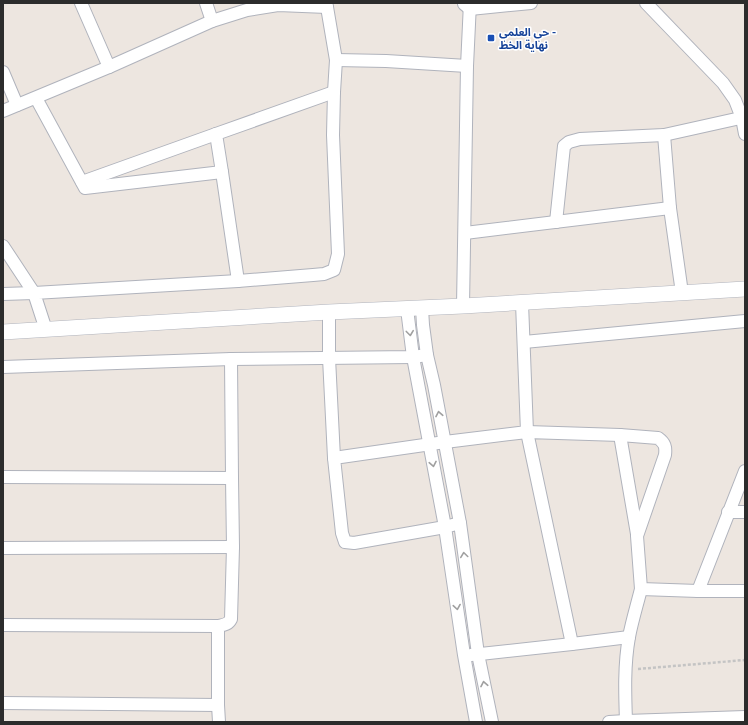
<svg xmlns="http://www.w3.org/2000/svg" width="748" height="725" font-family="Karla,'Noto Sans Arabic',sans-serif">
  <rect width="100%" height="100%" fill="#ede6e0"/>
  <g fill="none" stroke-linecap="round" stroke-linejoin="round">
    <g stroke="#b0b3bc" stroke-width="14">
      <g id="minor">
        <path d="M81,3l28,64"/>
        <path d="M206,3l6,18"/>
        <path d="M646,3l77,80 12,17 7,18 3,16"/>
        <path d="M464,4l6,5 61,-6"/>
        <path d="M336,60l50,1 81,5"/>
        <path d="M3,72l14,33"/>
        <path d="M36,98l49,90 137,-16 -6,-38 118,-42"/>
        <path d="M3,111l106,-44 103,-46 35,-11 31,-5 49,2"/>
        <path d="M664,135l6,73 12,85"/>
        <path d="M222,172l16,109"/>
        <path d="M82,182l134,-48"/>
        <path d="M556,222l8,-76 5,-4 11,-3 84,-4 81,-18"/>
        <path d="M465,233l205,-25"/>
        <path d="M3,246l31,47"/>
        <path d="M3,294l31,-1"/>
        <path d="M463,306l4,-240 3,-63"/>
        <path d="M422,308l1,17 4,30 7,30 26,138 18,131 14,68"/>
        <path d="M407,309l6,48 32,170 19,128 12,67"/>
        <path d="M329,312v46l5,100"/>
        <path d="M46,330l-12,-37 204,-12 75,-6 11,-1 10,-4 4,-16 -5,-119 1,-43 2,-32 -9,-53 -2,-4"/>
        <path d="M524,342l221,-21"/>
        <path d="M3,367l228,-8 182,-2 14,-2"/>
        <path d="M620,435l17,99"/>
        <path d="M3,477l229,1 -1,-119"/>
        <path d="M728,512h17"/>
        <path d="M460,523l-15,4 -91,16 -9,-1 -3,-9 -8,-75 111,-16 82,-10 -5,-129"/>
        <path d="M3,548l230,-1"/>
        <path d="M698,591l47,-120"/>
        <path d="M3,625l215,1"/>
        <path d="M572,644l-45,-212 93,3 38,3c7,5 8,9 7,17l-28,81 4,53 57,2h47"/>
        <path d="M471,655l101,-11 57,-7"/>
        <path d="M3,703l215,2v-79c5,-1 10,-1 13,-7l2,-72 -1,-69"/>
        <path d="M218,705l1,17"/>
        <path d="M626,721c-1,-28 -2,-56 3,-84 3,-16 8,-32 12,-48"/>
        <path d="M609,722l17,-1 119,-4"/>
      </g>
    </g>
    <g stroke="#b0b3bc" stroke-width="16">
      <path id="tertiary" d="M3,332l326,-20 134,-6 282,-17"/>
    </g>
    <path stroke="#c4c4c4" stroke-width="2.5" stroke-dasharray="3 2" stroke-linecap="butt" d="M638,669l107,-9"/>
    <use href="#minor" stroke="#fff" stroke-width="12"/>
    <use href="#tertiary" stroke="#fff" stroke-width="15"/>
  </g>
  <defs><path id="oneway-chevron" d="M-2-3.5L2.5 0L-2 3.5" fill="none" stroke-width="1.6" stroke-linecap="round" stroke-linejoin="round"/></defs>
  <g stroke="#a0a0a0">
    <use href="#oneway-chevron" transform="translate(410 333) rotate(83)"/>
    <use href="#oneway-chevron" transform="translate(439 414) rotate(-101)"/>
    <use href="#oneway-chevron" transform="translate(433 464) rotate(79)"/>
    <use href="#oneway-chevron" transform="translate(464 555) rotate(-98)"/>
    <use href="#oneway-chevron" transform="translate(457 607) rotate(81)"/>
    <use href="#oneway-chevron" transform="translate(484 684) rotate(-101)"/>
  </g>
  <rect fill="#1a4fb4" stroke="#fff" stroke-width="1.5" x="487" y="34" width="8" height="8" rx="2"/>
  <g text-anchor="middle" stroke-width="3" stroke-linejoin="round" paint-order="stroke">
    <g font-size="11" font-weight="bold" fill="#164399" stroke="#fff" text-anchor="start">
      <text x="499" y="36">حي العلمي -<tspan x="499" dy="13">نهاية الخط</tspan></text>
    </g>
  </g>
  <rect width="748" height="725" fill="none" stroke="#2c2c2c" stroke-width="8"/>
</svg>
